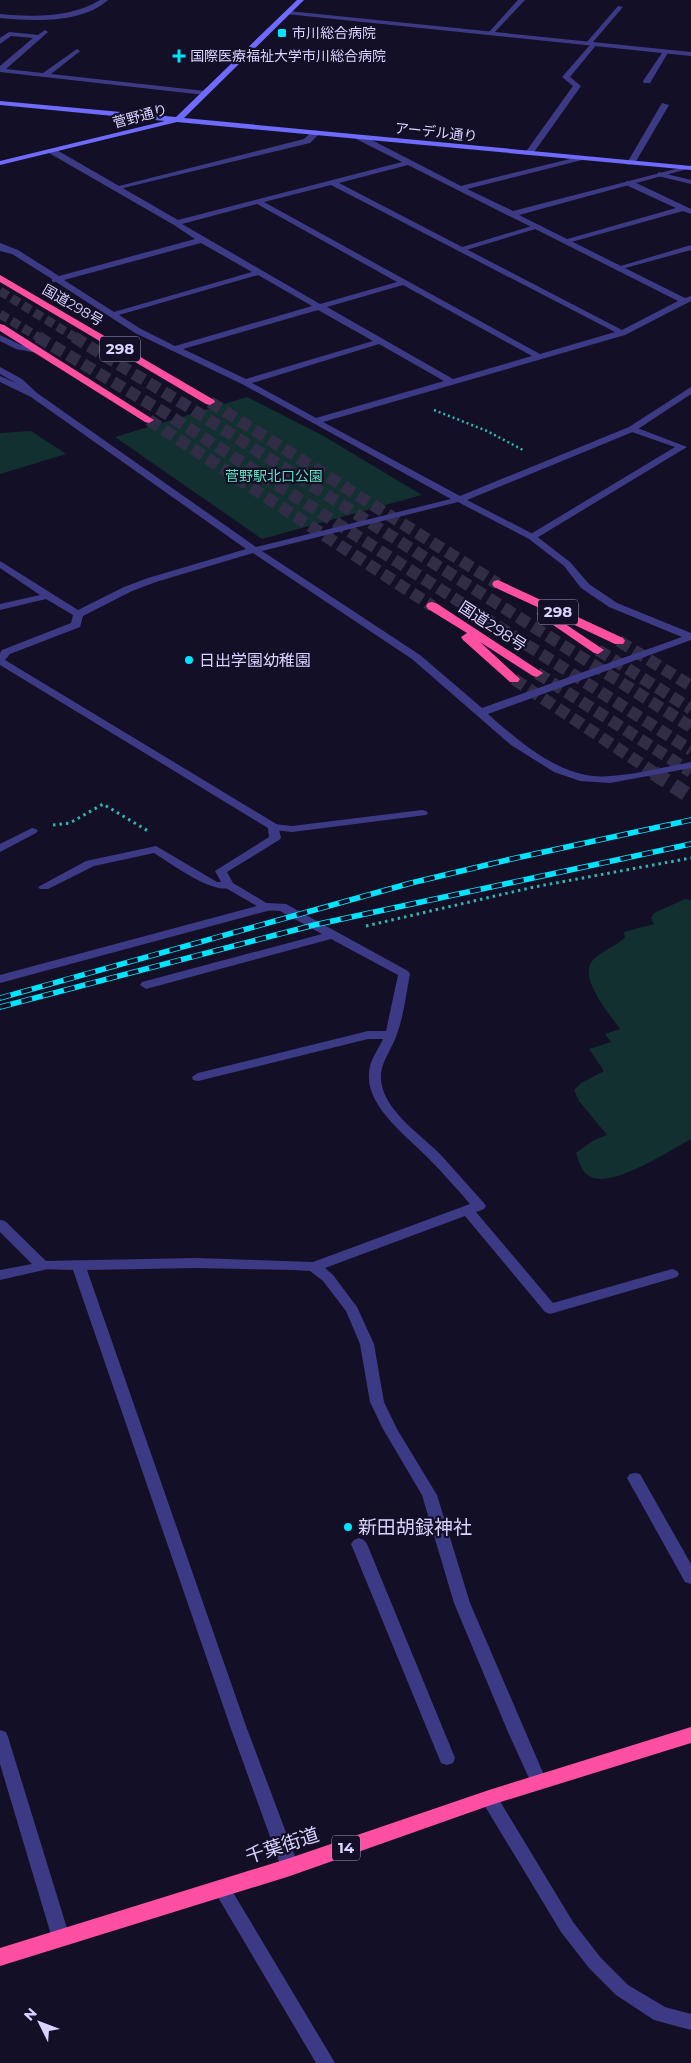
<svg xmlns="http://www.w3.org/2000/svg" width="691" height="2063" font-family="Montserrat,'Noto Sans JP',sans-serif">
  <rect width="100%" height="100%" fill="#130f26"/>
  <g fill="#12302f">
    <path d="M247,397l75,38 100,60 -160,44 -147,-102z"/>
    <path d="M31,431l35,23 -66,20v-41z"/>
    <path d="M685,899l6,1v239c-21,11 -80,51 -102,37 -8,-5 -10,-15 -13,-23l18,-13 13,-5 -28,-34 -5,-11 7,-7 23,-12 -15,-22 22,-7 -6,-8 15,-5c-11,-16 -45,-54 -25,-71 9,-8 20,-12 30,-20l-1,-6 30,-8 -3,-6 3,-5z"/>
  </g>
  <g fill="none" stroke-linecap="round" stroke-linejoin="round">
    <g stroke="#312d47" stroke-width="9" stroke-dasharray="9 4.5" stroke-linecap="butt">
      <path d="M0,291l76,47"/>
      <path d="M0,314l40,24"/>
    </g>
    <g stroke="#312d47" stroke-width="12" stroke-dasharray="12 5.5" stroke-linecap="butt">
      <path d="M38,337l127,76 526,337"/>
      <path d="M74,337l116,71 501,319"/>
      <path d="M210,402l288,182"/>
      <path d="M149,420l283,186"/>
      <path d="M619,641l72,45"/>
      <path d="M598,650l93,59"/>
      <path d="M537,673l154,99"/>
      <path d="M514,679l142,95"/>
    </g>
    <path stroke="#312d47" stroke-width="15" stroke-dasharray="15 8" stroke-linecap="butt" d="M654,773l37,24"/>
    <path stroke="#2fb8b0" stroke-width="2.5" stroke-dasharray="2 3" stroke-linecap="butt" d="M434,410l53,21 36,19"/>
    <g stroke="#2fb8b0" stroke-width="3" stroke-dasharray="2.5 4" stroke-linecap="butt">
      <path d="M53,825l17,-2 33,-19 45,27"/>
      <path d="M366,926l168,-39 157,-29"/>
    </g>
    <g fill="#3d3a85" fill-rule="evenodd">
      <path d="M100,0h8c-27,24 -75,21 -108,18v-4c34,3 70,4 100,-14z"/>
      <path d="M518,0h7l-32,34h-4v-2z"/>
      <path d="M618,6l5,1 -30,35 4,2 -27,33 11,9 -49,69h-6l-1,-2 48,-67 -11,-9 28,-32 -3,-1v-2z"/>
      <path d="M45,30l3,2 -1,1 -41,36 37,4 34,-24 3,2 -1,1 -28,22 154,17 4,2 -4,2 -205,-23v-6l33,-28 -22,-2 -11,8v-6l9,-6 29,3z"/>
      <path d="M664,50l5,1 -19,32h-6l-1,-2z"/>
      <path d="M662,103l7,2 -34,58 -7,2 -1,-2z"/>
      <path d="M314,130l7,2 -11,11 -195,47 -4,-2 193,-49z"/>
      <path d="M658,172l33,8v4l-33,-8z"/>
      <path d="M626,181h6l59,28v5l-8,-3 -119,33v-4l112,-32 -50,-23z"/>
      <path d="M535,225l7,2 -79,24 -7,-2z"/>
      <path d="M691,245v5l-73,20 -4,-2z"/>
      <path d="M632,426l55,21 -152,92h-6v-4l146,-88 -46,-16 -2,-2z"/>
      <path d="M422,810l4,1 2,2 -2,2 -134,17 -18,-2 -6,-3 6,-3 18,2z"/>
      <path d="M32,828l4,1 2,2 -2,2 -36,19v-8z"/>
      <path d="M156,846l61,36h11l6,3c-15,15 -65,-23 -80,-32l-60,13 -46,23h-8l-2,-2 48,-26z"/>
      <path d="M267,903l19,1 122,67 2,3c-4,20 -6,41 -13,60 -4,13 -14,25 -16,39 -3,34 38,60 59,81 15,16 29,33 44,49l2,3 -2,3 -8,3 77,91 119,-34 5,2 2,3 -2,3 -127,37 -5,-2 -80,-96 -140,52 8,7 24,32 17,37 10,58 13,27 40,66 33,108 77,179 -2,5 -6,2 -6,-2 -25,-55 -54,-129 -32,-108 -39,-66 -13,-27 -10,-58 -14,-33 -23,-30 -13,-10 -16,-1 -98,-2 -109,2 159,456 53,141 -3,5 -6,2 -6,-2 -3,-5 -51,-141 -157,-456 -35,-1 -2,-3 2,-3 5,-2 153,-3 117,4 157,-58c-13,-15 -27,-31 -41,-45 -20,-21 -63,-52 -60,-85 0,-13 9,-24 14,-35h-15l-170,42 -5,-1 -1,-3 6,-4 170,-42h18l12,-56 -67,-36 -185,50 -6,-4 2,-3 180,-48 -42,-23 -17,-1 -2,-3z"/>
      <path d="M635,1473l5,1 51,90v20l-6,-2 -58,-104 3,-4z"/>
      <path d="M0,1730l6,2 2,5 62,201 -3,5 -6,3 -6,-3 -3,-5 -52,-174z"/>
      <path d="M222,1882l6,2 107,179h-19l-100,-169 -3,-5 3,-5z"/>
    </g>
    <g fill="#3d3a85" fill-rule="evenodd">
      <path d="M288,11l403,41v4l-405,-42v-2z"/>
      <path d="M356,135h6l99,51 121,-30v4l-115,29 46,22 174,-45 4,2 -172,47 166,83 6,-2v5l-66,34 -302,87 137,74 169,-69 62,-40v7l-56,37 -168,69 68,35 35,27 19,22 28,19 74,30v7l-203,74c33,29 75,67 123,62 27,-2 54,-9 80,-14v6l-81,15 -30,-2 -26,-9 -43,-27 -99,-86 -159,-106 -97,29 -24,9 -49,25 -3,11 -70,27 -5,6 273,165 3,13 -2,2 -52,32 6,11 40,24 -2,3 -271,73v-8l257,-69 -33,-19 -9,-16 54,-34 -1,-9 -268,-163v-12l2,-3 69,-27 2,-8 -27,-16 -46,11v-6l40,-9 -40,-27v-7l78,49 46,-23 24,-9 98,-29 -215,-152 -31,-15v-6l16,7 -16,-9v-7l22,12 15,14 219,154 195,-48 -209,-115 -107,-51 -79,-51h-4v-3l-40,-25 -12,-3v-8l18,7 41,26 136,-37 -21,-14 -125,-72v-4h6l123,71 224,-58 -46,-23zM408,165l270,136 -56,29 -283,-147zM331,185l284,147 -75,22 -276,-152zM257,204l140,78 -77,22 -138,-80zM201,243l51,29 -138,40 -50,-32zM258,275l54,31 -137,40 -34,-17 -22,-14zM403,285l129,71 -79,23 -126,-72zM318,310l55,31 -127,38 -63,-30zM379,344l65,37 -128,37 -64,-35zM458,502l71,37 35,27 17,22 28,19 73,30 -200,71 -62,-53 -158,-104z"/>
      <path d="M0,335l21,10 20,5 -4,3 -21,-4 -16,-8z"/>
      <path d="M0,1220l5,1 43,42 2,3 -2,3 -48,11v-10l32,-6 -32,-32z"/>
      <path d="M359,1538l5,2 3,4 88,214 -2,5 -6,2 -6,-2 -2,-5 -88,-214 3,-4z"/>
      <path d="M489,1791l6,2 78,129 28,36 27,27 37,22 26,7v16l-37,-10 -38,-25 -27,-27 -28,-36 -78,-129 -2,-5 2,-5z"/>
    </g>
    <path fill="#6f6bff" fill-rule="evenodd" d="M297,0h7l-120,118 507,48v4l-514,-48 -177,43v-4l165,-40 -165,-16v-4l176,16z"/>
    <g fill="#ff4fa3" fill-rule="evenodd">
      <path d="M0,275l214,125 1,2 -5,3 -4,-1 -206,-122z"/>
      <path d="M0,324l4,1 150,95 -5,3 -4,-1 -145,-91z"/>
      <path d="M498,580l125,58 2,3 -2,3h-8l-66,-31 55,37 -6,4 -4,-1 -57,-39 2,-3h7l-52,-24 -2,-3 2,-3z"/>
      <path d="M432,602l4,1 107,70 -6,4 -4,-1 -53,-34 40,37 -2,3h-8l-47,-42 -2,-3 6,-4 -39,-24 -2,-3 2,-3z"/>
      <path d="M691,1727v16l-200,62 -201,71 -290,90v-18l290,-90 199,-68z"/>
    </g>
    <g stroke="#00e5ff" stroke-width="5.5">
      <g id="rail">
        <path d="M0,998l411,-115 105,-25 175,-38"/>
        <path d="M0,1007l314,-82 377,-81"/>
      </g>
    </g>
    <use href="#rail" stroke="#130f26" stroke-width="4" stroke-dasharray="11" stroke-linecap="butt"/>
  </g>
  <g fill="#00e5ff" stroke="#130f26" stroke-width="2">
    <rect x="277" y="28" width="10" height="10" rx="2.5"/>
    <path d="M176.5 48.5h5v5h5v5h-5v5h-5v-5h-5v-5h5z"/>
    <circle cx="189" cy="660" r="5"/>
    <circle cx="348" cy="1527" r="5"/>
  </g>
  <g text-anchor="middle" stroke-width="4.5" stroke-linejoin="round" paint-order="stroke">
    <g font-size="14" fill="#d9d4ff" stroke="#130f26" text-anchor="start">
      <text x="292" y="38">市川総合病院</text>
      <text x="190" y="61">国際医療福祉大学市川総合病院</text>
    </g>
    <g font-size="14" fill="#d9d4ff" stroke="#130f26">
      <text transform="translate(140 116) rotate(-15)" y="5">菅野通り</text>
      <text transform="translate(436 132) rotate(6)" y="5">アーデル通り</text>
      <text transform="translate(73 305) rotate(30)" y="5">国道298号</text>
    </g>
    <g font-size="14" fill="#5fe0c0" stroke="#130f26">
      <text x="274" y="481">菅野駅北口公園</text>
    </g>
    <g fill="#130f26" stroke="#9e99be" stroke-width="1">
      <rect x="100" y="336.5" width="40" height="25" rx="4"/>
      <rect x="538" y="599.5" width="40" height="25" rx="4"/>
      <rect x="332" y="1835.5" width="28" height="25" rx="4"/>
    </g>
    <g font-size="15" font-weight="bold" fill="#d9d4ff">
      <text x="120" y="354">298</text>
      <text x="558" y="617">298</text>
      <text x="346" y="1853">14</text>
    </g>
    <g font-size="16" fill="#d9d4ff" stroke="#130f26">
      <text transform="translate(493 626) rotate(33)" y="6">国道298号</text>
    </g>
    <g font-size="16" fill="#d9d4ff" stroke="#130f26" text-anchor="start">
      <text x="199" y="666">日出学園幼稚園</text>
    </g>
    <g font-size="19" fill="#d9d4ff" stroke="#130f26" text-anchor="start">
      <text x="358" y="1534">新田胡録神社</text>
    </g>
    <g font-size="19" fill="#d9d4ff" stroke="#130f26">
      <text transform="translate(282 1845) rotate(-18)" y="7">千葉街道</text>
    </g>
  </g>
  <g transform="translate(40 2023) rotate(312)" stroke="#130f26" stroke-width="4" paint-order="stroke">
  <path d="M0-4L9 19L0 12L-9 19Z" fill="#d9d4ff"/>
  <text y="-8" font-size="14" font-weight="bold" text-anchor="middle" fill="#d9d4ff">N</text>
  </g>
</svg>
